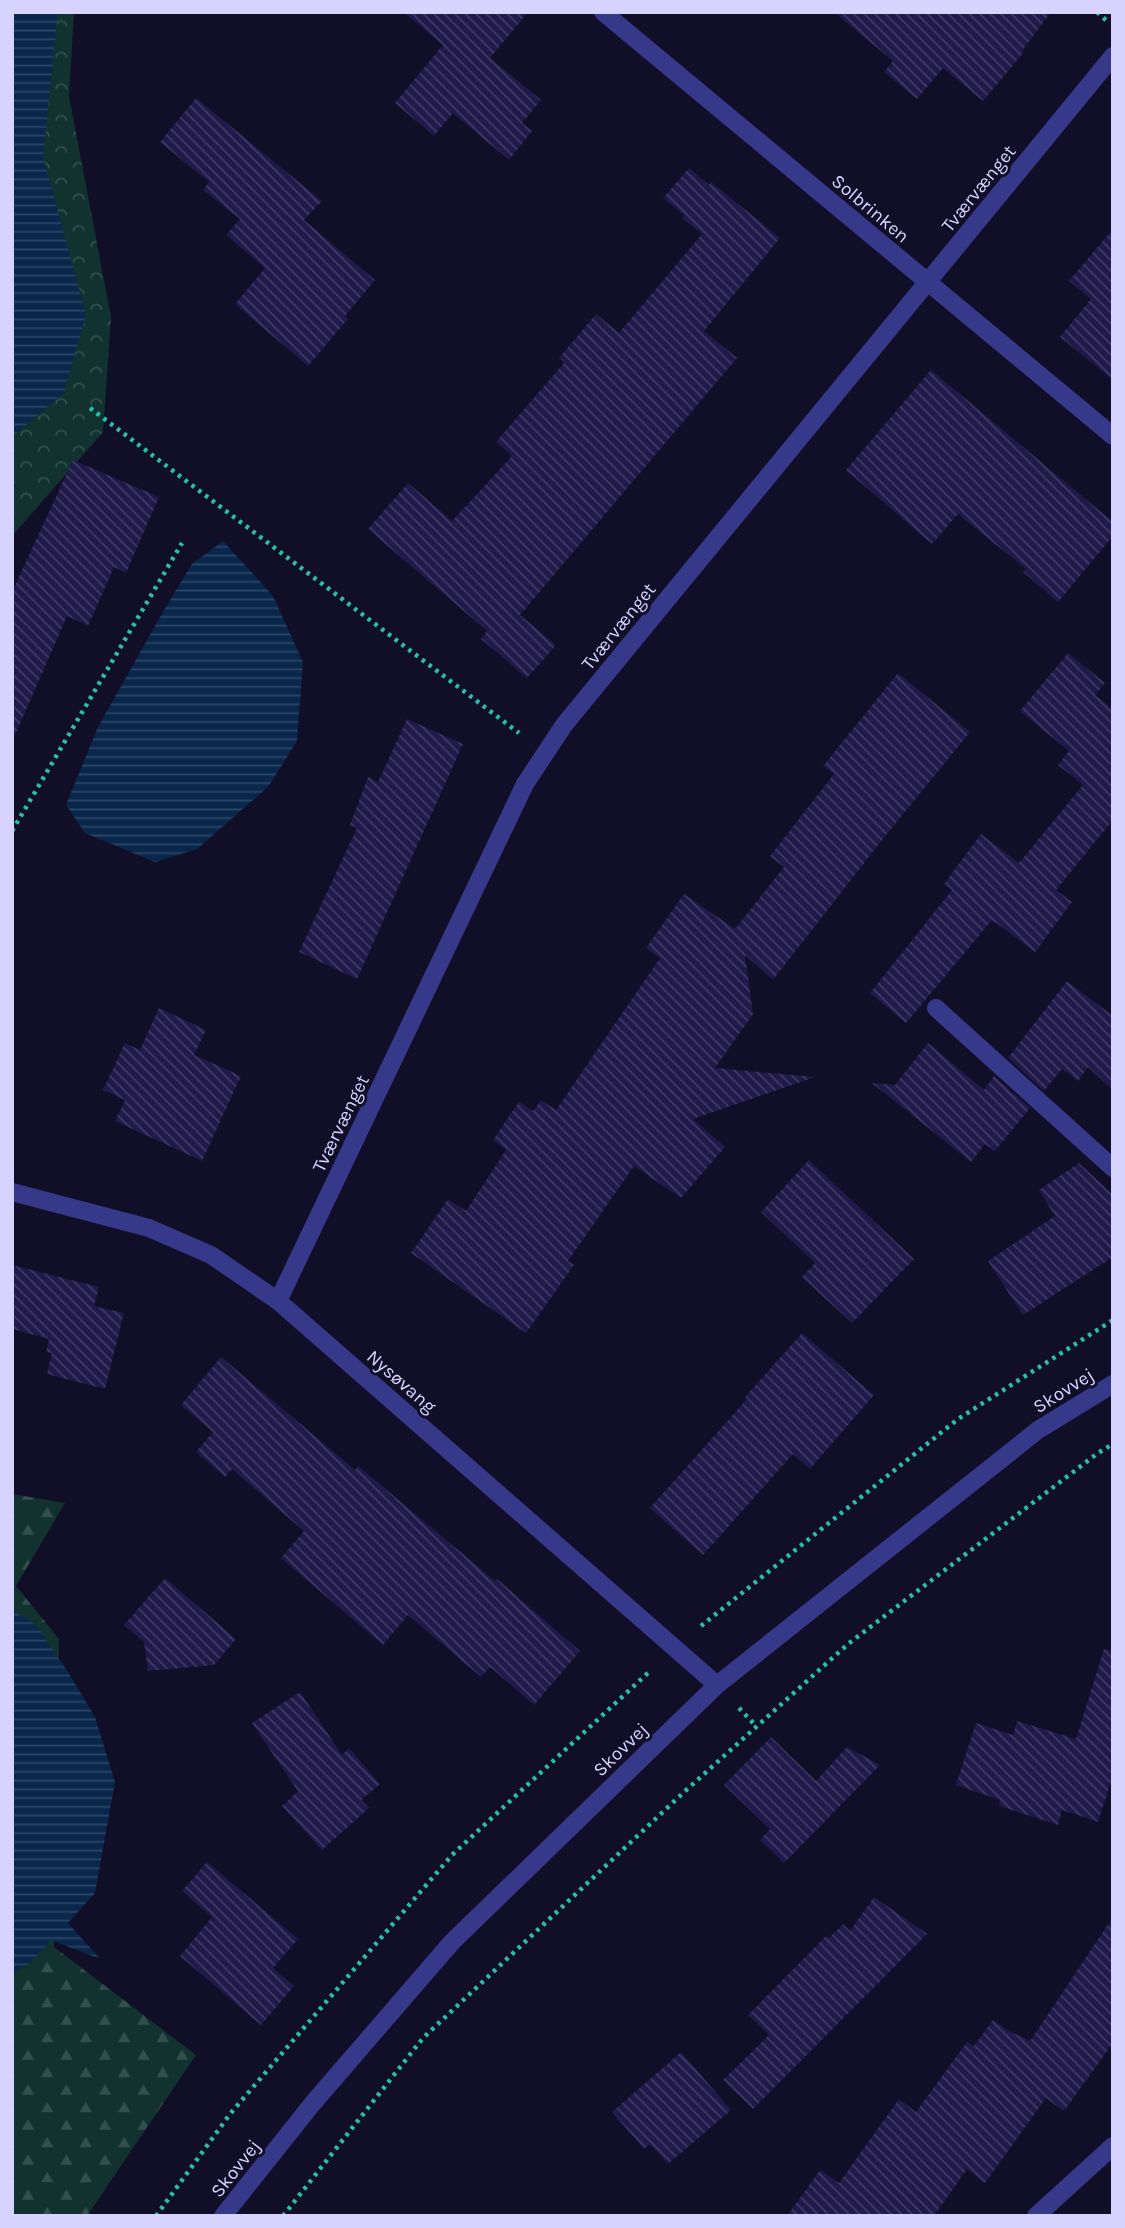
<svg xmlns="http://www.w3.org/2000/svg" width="1125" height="2228" font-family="Karla,sans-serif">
  <defs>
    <pattern id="forest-firs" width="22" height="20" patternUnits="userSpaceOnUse" patternTransform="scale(1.75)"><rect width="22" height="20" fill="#11322e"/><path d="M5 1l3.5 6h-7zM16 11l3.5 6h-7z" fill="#334f4d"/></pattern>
    <pattern id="park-crowns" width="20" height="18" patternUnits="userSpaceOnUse" patternTransform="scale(1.75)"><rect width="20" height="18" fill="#11322e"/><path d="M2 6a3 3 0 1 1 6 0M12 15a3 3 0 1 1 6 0" fill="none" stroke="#334f4d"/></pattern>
    <pattern id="water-rules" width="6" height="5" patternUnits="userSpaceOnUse" patternTransform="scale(1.75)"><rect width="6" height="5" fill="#09264b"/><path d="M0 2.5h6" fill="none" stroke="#2c4566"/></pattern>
    <pattern id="building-back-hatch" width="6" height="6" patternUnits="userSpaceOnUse" patternTransform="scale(1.75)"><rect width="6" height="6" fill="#20194a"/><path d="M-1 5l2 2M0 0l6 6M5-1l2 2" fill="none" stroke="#403a65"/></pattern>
  </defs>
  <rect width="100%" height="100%" fill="#110e28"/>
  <path fill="url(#forest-firs)" d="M12,1494l53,9 -49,83 43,53 -5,308 142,108 -109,161h-75z"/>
  <path fill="url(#park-crowns)" d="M12,12h62l-5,84 42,221 -8,115 -91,104z"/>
  <g fill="url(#water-rules)">
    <path d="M12,12h46l-15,145 43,158 -22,78 -52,44z"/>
    <path d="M223,541l50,55 30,66 -6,79 -29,46 -71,62 -42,13 -70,-29 -19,-28 32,-78 62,-110 32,-53z"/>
    <path d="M12,1610l24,15 32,47 27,45 20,65 -20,111 -27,30 32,36 -49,-19 -20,22 -19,12z"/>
  </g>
  <g fill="url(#building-back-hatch)">
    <path d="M403,12h125l-38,46 51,42 -19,23 10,8 -23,29 -56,-47 -19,23 -39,-33 48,-58z"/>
    <path d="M834,12h217l-29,39 2,1 -41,49 -40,-33 -26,31 -33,-27 9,-11z"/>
    <path d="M196,98l126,103 -18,19 71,60 -30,36 3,3 -40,47 -73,-62 30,-36 -39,-33 14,-16 -37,-29 6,-8 -49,-40z"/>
    <path d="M689,168l20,17 2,-3 69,56 -76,93 33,27 -217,257 36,30 -29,33 -46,-39 6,-8 -119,-102 40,-46 44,38 60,-65 -16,-14 68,-79 -5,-5 37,-44 23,19 83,-99 -20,-16 2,-3 -21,-17z"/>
    <path d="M1113,229v151l-53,-43 31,-38 -22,-18z"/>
    <path d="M931,370l182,152v14l-55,66 -35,-30 3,-3 -68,-55 -26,30 -86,-74z"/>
    <path d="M73,460l86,37 -33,76 -12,-6 -26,59 -21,-10 -55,126v-150z"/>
    <path d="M1068,653l37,30 -10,12 18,14v111l-57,70 16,12 -37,50 -43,-32 -86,103 -36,-30 82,-103 -8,-6 37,-50 38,29 64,-78 -25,-20 11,-14 -49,-40z"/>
    <path d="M898,673l72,59 -88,108 -109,140 -28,-25 8,59 -38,54 100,9 -122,42 32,28 -44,51 -47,-32 -66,95 6,4 -48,68 -115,-80 37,-54 18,12 40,-61 -13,-10 26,-38 14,9 8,-11 15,10 104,-152 -14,-10 38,-54 51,35 49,-62 -14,-11 64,-82 -11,-8z"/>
    <path d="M407,719l56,25 -106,235 -58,-27 58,-124 -7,-3 18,-48 10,5z"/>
    <path d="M1067,981l46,35v74l-25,-23 -10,14 -16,-12 -18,22 -36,-33z"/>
    <path d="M159,1008l47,22 -12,25 47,21 -39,85 -87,-40 10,-21 -22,-10 22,-47 15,7z"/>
    <path d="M928,1043l56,47 10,-14 36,32 -35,43 -10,-7 -14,18 -99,-79 23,2z"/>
    <path d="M809,1160l105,99 -62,64 -50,-46 13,-14 -54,-51z"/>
    <path d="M1079,1163l34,32v62l-90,58 -35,-54 67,-45 -16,-26z"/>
    <path d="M12,1265l87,22 -5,19 30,7 -19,76 -58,-15 5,-21 -6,-1 3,-13 -37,-10z"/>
    <path d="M802,1333l72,62 -64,74 -17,-15 -90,101 -53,-47 97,-109 -2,-2z"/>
    <path d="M221,1357l134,113 3,-4 137,115 2,-2 83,72 -46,54 -44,-38 -9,10 -73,-62 -25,30 -102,-87 23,-27 -72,-62 -7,8 -29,-25 17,-20 -32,-27z"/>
    <path d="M165,1578l71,61 -22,26 -66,6 -4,-29 -20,-17z"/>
    <path d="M1104,1649l9,1v125l-15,47 -36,-12 -4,15 -59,-19 1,-6 -44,-15 20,-62 37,12 4,-14 59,18z"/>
    <path d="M300,1692l42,63 7,-7 31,36 -19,16 8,8 -47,42 -40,-44 16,-15 -46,-68z"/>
    <path d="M771,1737l45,44 31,-34 33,18 -96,98 -24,-23 10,-11 -46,-44z"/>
    <path d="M207,1862l91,77 -25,29 21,18 -33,39 -81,-69 32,-39 -30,-26z"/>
    <path d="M874,1897l53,37 -174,175 -30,-29 46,-45 -21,-20 78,-79 3,2 14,-14 7,7z"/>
    <path d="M1113,1917v126l-49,68 -18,-13 -61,85 -18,-14 -33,47h-147l33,-46 19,13 60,-84 17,13 51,-70 7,4 19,-26 14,10 23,11z"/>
    <path d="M681,2052l50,58 -63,54 -18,-20 -6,5 -32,-37z"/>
  </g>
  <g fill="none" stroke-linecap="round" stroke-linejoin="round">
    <g stroke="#28bfac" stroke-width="4.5" stroke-dasharray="3.5 5" stroke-linecap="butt">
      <path d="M1097,12l12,11"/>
      <path d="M90,408l429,325"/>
      <path d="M12,831l170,-288"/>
      <path d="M701,1626l257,-207 155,-99"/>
      <path d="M739,1708l17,18"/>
      <path d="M156,2216l74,-102 222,-259 198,-184"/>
      <path d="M283,2216l140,-178 260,-245 165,-149 250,-191 15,-9"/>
    </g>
    <g stroke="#363989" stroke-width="18">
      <path d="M603,12l510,424"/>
      <path d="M936,1008l177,160"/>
      <path d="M12,1192l137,36 62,27 67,46 439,384"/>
      <path d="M278,1301l247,-517 39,-59 549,-669"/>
      <path d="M223,2216l90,-113 139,-161 265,-257 321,-255 75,-46"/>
      <path d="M1036,2216l77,-70"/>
    </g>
  </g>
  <g text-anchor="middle" stroke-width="6" stroke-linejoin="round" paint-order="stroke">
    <g font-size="19" fill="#d6d4ff" stroke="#110e28">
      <text transform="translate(978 188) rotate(-51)" y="7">Tværvænget</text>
      <text transform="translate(871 208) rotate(40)" y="7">Solbrinken</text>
      <text transform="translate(618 626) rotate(-51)" y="7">Tværvænget</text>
      <text transform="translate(340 1123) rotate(-64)" y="7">Tværvænget</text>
      <text transform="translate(402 1381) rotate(41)" y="7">Nysøvang</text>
      <text transform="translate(1063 1390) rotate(-32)" y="7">Skovvej</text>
      <text transform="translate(620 1749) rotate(-44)" y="7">Skovvej</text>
      <text transform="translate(235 2168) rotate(-52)" y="7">Skovvej</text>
    </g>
  </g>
  <rect width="1125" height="2228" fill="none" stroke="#d6d4ff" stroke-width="28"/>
</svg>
